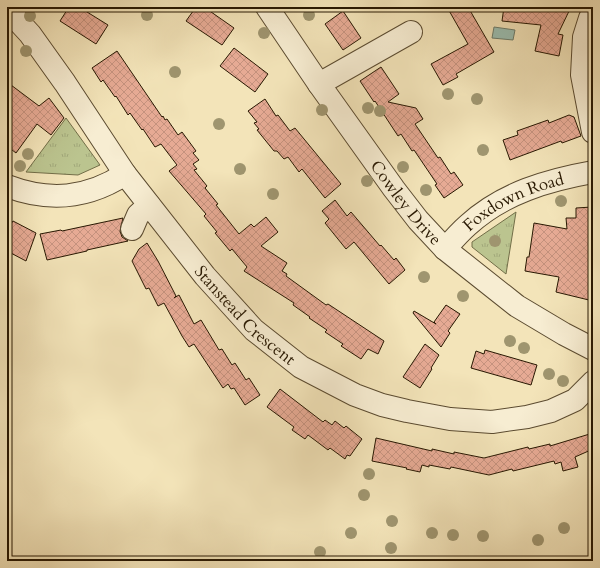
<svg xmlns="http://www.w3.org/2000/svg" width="600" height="568" font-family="Cardo,serif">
  <defs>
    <pattern id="grass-tufts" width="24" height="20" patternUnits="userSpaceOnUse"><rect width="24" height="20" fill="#bbc48f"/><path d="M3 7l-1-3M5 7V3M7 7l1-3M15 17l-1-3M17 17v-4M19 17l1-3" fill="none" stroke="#a1a87a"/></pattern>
    <pattern id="building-cross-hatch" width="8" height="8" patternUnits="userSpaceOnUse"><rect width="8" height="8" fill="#e6aa94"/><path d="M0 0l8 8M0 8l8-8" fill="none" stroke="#c5927e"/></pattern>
  </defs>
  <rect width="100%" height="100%" fill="#f3e4b9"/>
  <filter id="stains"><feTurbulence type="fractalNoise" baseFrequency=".005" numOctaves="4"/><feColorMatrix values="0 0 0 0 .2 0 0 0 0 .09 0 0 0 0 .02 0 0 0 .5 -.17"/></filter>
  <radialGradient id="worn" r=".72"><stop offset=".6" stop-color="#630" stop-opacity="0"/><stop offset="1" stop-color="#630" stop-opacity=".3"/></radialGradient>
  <g fill="url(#grass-tufts)" stroke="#726e48">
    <path d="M66,118l34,47 -22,10 -52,-3z"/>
    <path d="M516,212l-10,62 -34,-27v-5z"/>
  </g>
  <path fill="#9bbeb1" stroke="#6d7c6b" d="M494,27l21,3 -2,10 -21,-2z"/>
  <g fill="url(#building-cross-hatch)" stroke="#281802">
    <path d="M69,7h10l29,18 -12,19 -36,-23z"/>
    <path d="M196,7h8l30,21 -12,17 -36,-24z"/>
    <path d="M447,7h21l26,45 -38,22 2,3 -15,8 -12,-21 37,-20z"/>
    <path d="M504,7h67l-13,27 5,1 -4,21 -24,-5 6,-26 -39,-4z"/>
    <path d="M343,11l18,27 -18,12 -18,-26z"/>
    <path d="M234,48l34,26 -13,18 -35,-26z"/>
    <path d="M117,51l45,66 1,-1 2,4 2,-1 11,16 4,-3 14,19 -3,2 6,7 -6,4 4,5 -3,1 13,16 -2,2 13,16 -2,1 23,29 12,-10 3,3 12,-10 12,15 -17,14 26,17 -5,8 5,3 -1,2 40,29 2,-1 56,37 -6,13 -10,-5 -7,10 -20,-13 2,-2 -18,-12 2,-2 -18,-12 1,-1 -17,-12 1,-2 -50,-32 3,-4 -15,-18 -2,2 -15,-18 2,-1 -13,-16 2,-2 -37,-43 8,-6 -16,-21 -6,3 -12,-18 -1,1 -12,-17 -2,2 -12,-19 -1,1 -12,-17 -2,2 -9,-14z"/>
    <path d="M381,67l18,27 -11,8 28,6 7,11 -8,5 23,34 2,-1 11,17 3,-2 9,13 -19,13 -9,-13 2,-1 -23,-34 -2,1 -11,-17 -3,2 -23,-35 -1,1 -14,-21z"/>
    <path d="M7,82l32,24 10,-8 15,20 -13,17 -14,-11 -21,29 -9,-7z"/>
    <path d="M265,99l11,17 2,-1 12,16 5,-3 46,56 -16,14 -23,-29 -3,3 -11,-15 -4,2 -7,-8h-3l-17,-21 2,-1 -5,-6 3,-1 -9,-11z"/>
    <path d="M569,115l5,2 7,19 -19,7 -1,-2 -51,19 -7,-20 15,-5 -1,-4 31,-11 1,3z"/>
    <path d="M335,200l12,16 4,-4 29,34 1,-1 13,15 2,-2 9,12 -16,14 -35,-42 -8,7 -21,-26 4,-4 -7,-8z"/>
    <path d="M592,207l1,11v83l-37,-9 3,-15 -34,-6 2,-14h2l5,-34 33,6 -1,-11h10v-10z"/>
    <path d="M123,218l-3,13 2,6 6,4 -41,9v1l-40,9 -7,-26 21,-4 1,1z"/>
    <path d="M13,221l23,12 -10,28 -19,-10v-21z"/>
    <path d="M147,243l11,18 18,35 -2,2 5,-3 15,29 7,-4 18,30 3,-1 10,16 3,-2 11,17 3,-2 11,17 -15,10 -11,-17 -3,1 -3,-5 -5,4 -29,-44 -5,3 -7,-11 -18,-33 -6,3 -9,-18 -3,1 -14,-28 7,-12z"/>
    <path d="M446,305l14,9 -12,17 2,2 -9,14 -28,-34 1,-2 22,13 -2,-2z"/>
    <path d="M425,344l14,11 -8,13 1,1 -12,19 -17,-11z"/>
    <path d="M485,350l52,15 -6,20 -60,-17 5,-17 8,3z"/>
    <path d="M280,389l43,33 2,-2 7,5 3,-4 9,7 2,-2 16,13 -12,17 -3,-1 -2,4 -15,-11 -2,2 -20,-15 -3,4 -13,-9 2,-3 -27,-20z"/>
    <path d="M593,433v16l-18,8 3,10 -15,4 -2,-9 -6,2 -1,-3 -41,10 -1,-2 -23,6 -38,-8 -1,2 -21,-4v2l-7,-2 -2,7 -14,-3 1,-1 -35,-7 4,-23 56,13v-2l22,5v-2l30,6 44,-11 1,2 21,-5v2z"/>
  </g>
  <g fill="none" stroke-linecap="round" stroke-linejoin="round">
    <g stroke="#5b4b30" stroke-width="24">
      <g id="minor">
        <path id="s1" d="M267,7l52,77 75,105 24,31 27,29 72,57 47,28 29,15"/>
        <path id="s2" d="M7,9l23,25 35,49 60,91 80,102 49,54 47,37 54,28 27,10 25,6 43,8 42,3 35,-5 24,-6 24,-11 18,-18"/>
        <path d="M590,18l-6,19 -2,38 11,57"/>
        <path d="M319,84l92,-52"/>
        <path d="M7,186c42,16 80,13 118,-12"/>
        <path d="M132,229l6,-14 11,-10"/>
        <path id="s3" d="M445,249c7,-8 15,-17 23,-24 35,-32 80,-45 125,-53"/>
      </g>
    </g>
    <use href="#minor" stroke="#f7edd2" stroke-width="22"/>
  </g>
  <g fill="#9f956f">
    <circle cx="147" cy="15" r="6"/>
    <circle cx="309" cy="15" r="6"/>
    <circle cx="30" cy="16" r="6"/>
    <circle cx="264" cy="33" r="6"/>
    <circle cx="26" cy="51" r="6"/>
    <circle cx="175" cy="72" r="6"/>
    <circle cx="448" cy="94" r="6"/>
    <circle cx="477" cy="99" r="6"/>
    <circle cx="368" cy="108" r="6"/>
    <circle cx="322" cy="110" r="6"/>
    <circle cx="380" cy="111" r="6"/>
    <circle cx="219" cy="124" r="6"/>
    <circle cx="483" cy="150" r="6"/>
    <circle cx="28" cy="154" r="6"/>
    <circle cx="20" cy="166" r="6"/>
    <circle cx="403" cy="167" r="6"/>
    <circle cx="240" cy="169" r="6"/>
    <circle cx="367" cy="181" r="6"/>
    <circle cx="426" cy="190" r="6"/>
    <circle cx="273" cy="194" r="6"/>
    <circle cx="561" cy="201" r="6"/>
    <circle cx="495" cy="241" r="6"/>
    <circle cx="424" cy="277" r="6"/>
    <circle cx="463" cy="296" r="6"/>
    <circle cx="510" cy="341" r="6"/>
    <circle cx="524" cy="348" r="6"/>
    <circle cx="549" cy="374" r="6"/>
    <circle cx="563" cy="381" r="6"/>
    <circle cx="369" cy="474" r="6"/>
    <circle cx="364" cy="495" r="6"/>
    <circle cx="392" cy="521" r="6"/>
    <circle cx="564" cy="528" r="6"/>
    <circle cx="351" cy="533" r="6"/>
    <circle cx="432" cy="533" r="6"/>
    <circle cx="453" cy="535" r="6"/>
    <circle cx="483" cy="536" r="6"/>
    <circle cx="538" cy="540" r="6"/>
    <circle cx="391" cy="548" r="6"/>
    <circle cx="320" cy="552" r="6"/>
  </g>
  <g text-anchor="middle" stroke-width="3" stroke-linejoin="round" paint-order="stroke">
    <g font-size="17" fill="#281802" stroke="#f7edd2">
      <text dy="6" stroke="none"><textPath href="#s1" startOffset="240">Cowley Drive</textPath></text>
      <text dy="6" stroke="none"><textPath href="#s3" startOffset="85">Foxdown Road</textPath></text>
      <text dy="6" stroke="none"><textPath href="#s2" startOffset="389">Stanstead Crescent</textPath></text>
    </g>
  </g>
  <rect width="600" height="568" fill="none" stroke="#f3e4b9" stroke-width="24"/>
  <rect x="8" y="8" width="584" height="552" fill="none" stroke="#281802" stroke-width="2"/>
  <rect x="12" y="12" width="576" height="544" fill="none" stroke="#281802"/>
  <rect width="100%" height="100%" filter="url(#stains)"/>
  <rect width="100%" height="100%" fill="url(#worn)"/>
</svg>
